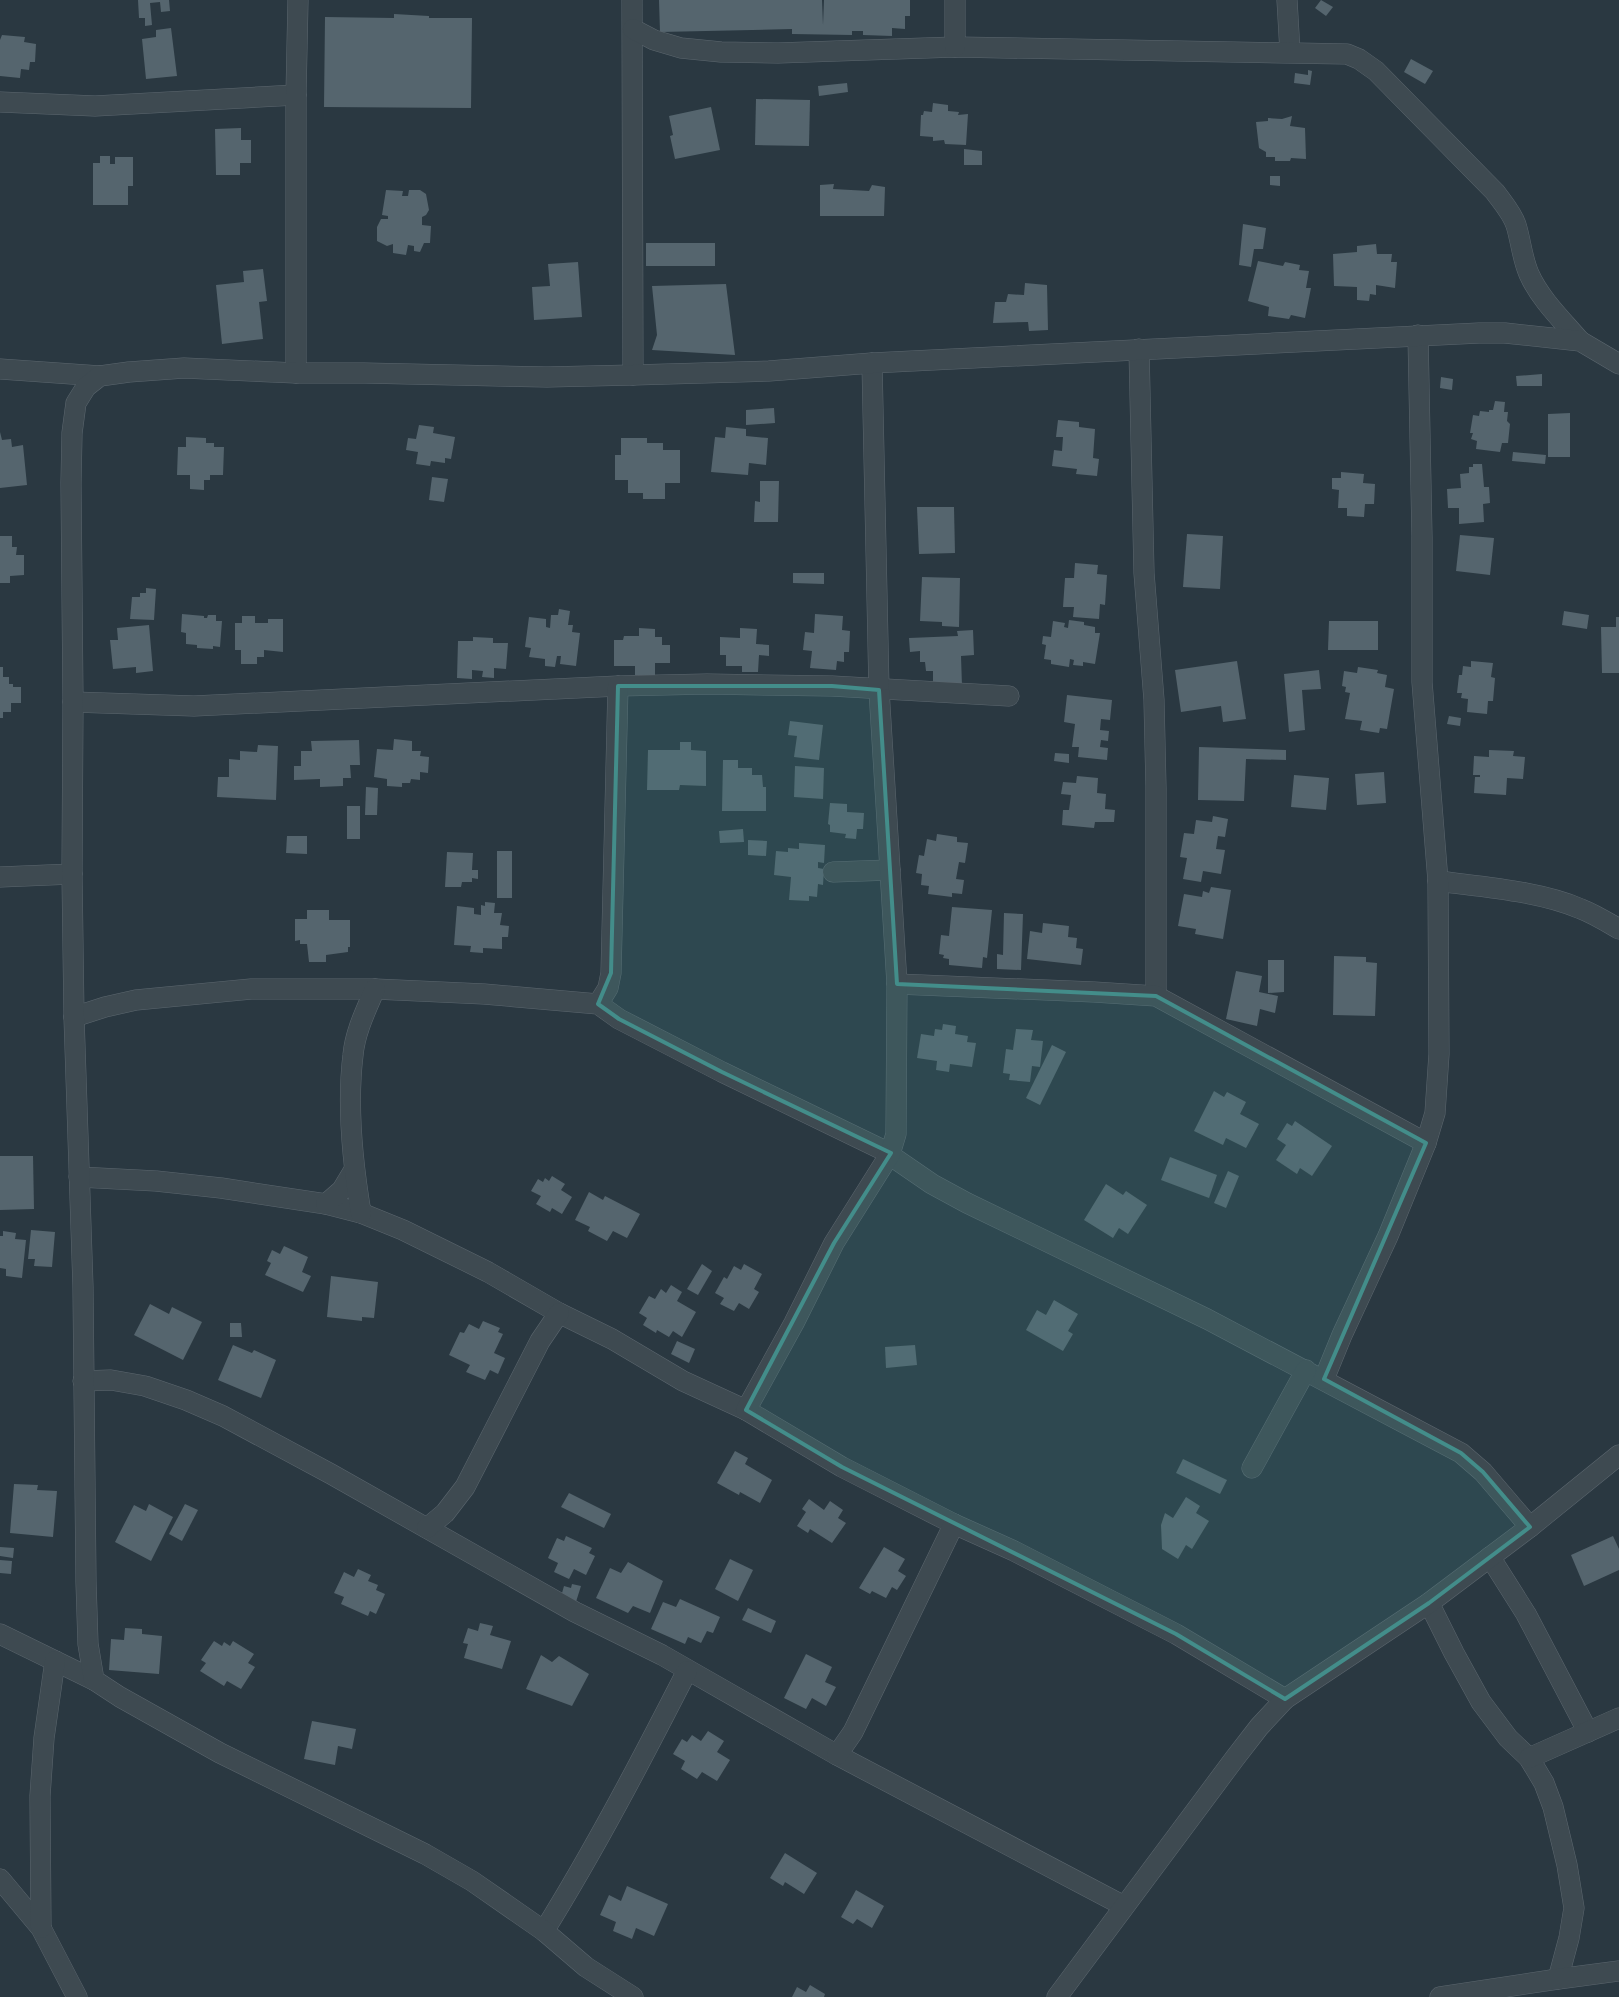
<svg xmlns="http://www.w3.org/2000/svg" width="1619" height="1997" font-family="Jost,sans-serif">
  <rect width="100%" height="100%" fill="#2a3841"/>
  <g fill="#55656e">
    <path d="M138,0h31l1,11 -9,1 -1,-10 -10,1 2,22 -7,1v-8h-6z"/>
    <path d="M659,0h163l1,25 1,-25h86v16h-5v13l-13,-1v8l-29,-1v-4h-11v4l-60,-1v-5l-132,3z"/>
    <path d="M1321,0l12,7 -7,9 -11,-8z"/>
    <path d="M394,14l35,2v2h43l-1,90 -147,-1 1,-90 69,1z"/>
    <path d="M171,28l6,48 -31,3 -4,-40 14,-2v-7z"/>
    <path d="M2,35l23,2 -1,5 12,2 -1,18h-5l-1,8 -8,-1 -1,9 -20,-2v-36z"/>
    <path d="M1411,59l22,12 -8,13 -21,-12z"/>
    <path d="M1308,70l4,1 -2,14 -16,-2 1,-10 13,2z"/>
    <path d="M847,83l1,9 -29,4 -1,-10z"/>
    <path d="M756,99l54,1 -1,46 -54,-1z"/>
    <path d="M933,103l15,2v6l11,1 -1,3 10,-1 -2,31 -21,-1 -1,-4 -11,1v-4l-13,-1 1,-21h2l1,-4 8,1z"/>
    <path d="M711,107l9,43 -45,9 -5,-23 3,-1 -4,-19z"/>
    <path d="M1292,116l-2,10 15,2 1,31 -15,-1 -1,3h-15v-4h-9v-5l-7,-4 -3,-26 12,-1v-3l14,1z"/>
    <path d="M241,128v12h10v23h-11v12h-24l-1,-46z"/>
    <path d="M964,149l18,2v14h-18z"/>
    <path d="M100,156h10v8h5v-7h18v29h-5v19h-35v-42h7z"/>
    <path d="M1270,176h10v10l-10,-1z"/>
    <path d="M834,184l-1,5 36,2 3,-6 13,2 -1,29h-64v-31z"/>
    <path d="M386,190l17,1 -1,5h6l1,-6h11l6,4 3,16 -3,5 -4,2v8l9,1 -1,17h-6l-4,9 -6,-1v-5l-6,-1 -2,10 -13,-2v-9l-6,2 -10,-5v-14l4,-8h7v-3l-6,-1z"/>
    <path d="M1243,224l23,4 -3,21h-9l-3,18 -12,-2z"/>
    <rect x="646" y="243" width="69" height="23"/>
    <path d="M1376,244l1,10h15l-1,8h6l-2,26 -19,-3v10l-6,-1 -1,7 -12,-1v-13l-23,-1 -1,-32 24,-2v-6z"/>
    <path d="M1258,261l25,5 2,-4 15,3 -1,5 10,1 -3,17h5l-6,30 -14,-3 -2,4 -21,-3 1,-9 -21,-6z"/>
    <path d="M578,262l4,55 -48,3 -2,-33 18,-1 -2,-22z"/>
    <path d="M263,269l4,32 -8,1 4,37 -41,5 -6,-59 28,-3 -1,-11z"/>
    <path d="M1025,283l22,2 1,45 -19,1 -1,-9 -35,1 2,-21h11l2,-8 16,1z"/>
    <path d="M726,284l9,71 -83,-5 5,-15 -5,-49z"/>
    <path d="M1542,374v12h-25l-1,-10z"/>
    <path d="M1441,377l12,2 -1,11 -12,-2z"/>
    <path d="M1495,401l10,1 -1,10h4l-1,9 3,3 -2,19h-6l-2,9 -24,-3 1,-8 -6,-2 2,-6h-3l3,-18 6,1 1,-5 9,1v-2h4z"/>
    <path d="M774,408l1,15 -29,2v-15z"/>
    <path d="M1570,413v44h-22v-43z"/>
    <path d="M1058,420l21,2v5l16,2 -2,29 6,1 -2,17 -21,-2 1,-5 -25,-3 2,-16 8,1 1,-14h-7z"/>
    <path d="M419,425l15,2 -1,6 22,4 -4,22 -6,-1v5l-14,-2 -1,5 -14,-2 2,-12 -12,-2 2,-12 8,1z"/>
    <path d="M726,427l20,2v7l22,2 -2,27 -17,-2 -1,12 -37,-3 4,-35 10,1z"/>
    <path d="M0,432l2,8 9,-1 1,8 11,-2 4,40 -27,3z"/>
    <path d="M186,437l20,1v5h8v4h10l-1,28h-13v5h-6v10l-14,-1v-14h-13l1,-28h8z"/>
    <path d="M621,438h26v5h16v7h17v33h-15v16h-22v-6h-15v-13h-13v-25h6z"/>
    <path d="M1513,452l33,3 -1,9 -33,-3z"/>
    <path d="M1473,464h9l2,23h5l1,16 -7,1 1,18 -25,2v-16h-11l-1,-19 14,-1 -1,-14 9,-1v-6h4z"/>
    <path d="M1341,472l23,2 -1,9 12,1 -1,20h-9l-1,13 -17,-1v-8h-9l1,-18 -7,-1v-11h9z"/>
    <path d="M432,477l16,2 -4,23 -15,-2z"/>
    <path d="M760,481h19l-1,41h-24l1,-21 5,1z"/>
    <path d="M917,507h37l1,46 -36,1z"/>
    <path d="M1187,534l36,2 -3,53 -37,-2z"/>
    <path d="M1460,535l34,3 -4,37 -34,-4z"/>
    <path d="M0,536h12v11h5l-1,8h8v20l-14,1v7h-10z"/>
    <path d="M1075,563l23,2 -1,9 10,1 -2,30 -5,-1 -1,15 -26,-2 1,-10h-11l2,-29h9z"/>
    <path d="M793,573h31v11l-31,-1z"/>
    <path d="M922,577l38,1 -1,49 -17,-1v-4l-22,-1z"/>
    <path d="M146,588l10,1 -2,31 -24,-1 2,-22h8v-4h6z"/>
    <path d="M559,609l11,2 -2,14h5l-1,7 8,1 -4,33 -16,-2 1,-8h-4l-2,11 -10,-1v-7l-16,-2 2,-9 -6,-1 4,-30 17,2v8l4,1 1,-13h7z"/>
    <path d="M1564,611l25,4 -2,14 -25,-4z"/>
    <path d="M182,614l22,2v2h3l1,-3h8v6h6l-2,26 -7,-1v3l-16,-1v-3l-11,-1v-11l-5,-1z"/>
    <path d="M815,614l28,2 -1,14 8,1 -1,21h-5v10l-7,-1 -1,9 -26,-2 2,-17 -9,-1 2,-18 9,1z"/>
    <path d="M242,616h13v7h13v-4h15v33l-19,-2v7h-7v7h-16v-14h-6v-27h7z"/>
    <path d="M1616,617h3v56h-17l-1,-46h15z"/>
    <path d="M1069,620l15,2v3l11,2v6h5l-5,31 -12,-2v4l-10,-1 1,-5 -4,-1 -1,8 -18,-3v-4l-7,-1 2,-14 -4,-1 1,-8 8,1 2,-16 12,2 -1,4 4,1z"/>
    <path d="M1329,621h49v29h-50z"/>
    <path d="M149,625l4,46 -17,2v-6l-23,2 -3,-29h8l-1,-12z"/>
    <path d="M639,628l16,1v8h7v8h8v18h-15v12h-20v-9h-21v-26h9l1,-4h15z"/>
    <path d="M740,628l17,1 -1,15 13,1v11l-10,-1 -1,17h-16v-6h-16v-11h-6v-18l20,1z"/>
    <path d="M973,630l1,25 -13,1 1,30 -29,1v-16h-7l-1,-9h-5v-11l-10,1 -1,-14 49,-2 -1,-5z"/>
    <path d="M473,637l20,1v5h15l-2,26 -12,-1v10l-12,-1 1,-6 -11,-1v9l-15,-1 1,-37h15z"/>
    <path d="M1237,661l9,58 -23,3 -2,-16 -40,6 -6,-42z"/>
    <path d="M1471,661l22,2 -2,14 4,1 -2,23h-5l-1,13 -20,-2 1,-13 -7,-1 1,-5h-5l2,-18h3l1,-9 8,1z"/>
    <path d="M0,667h3v10h6v7h4v3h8v16h-10v9h-8v6h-3z"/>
    <path d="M1358,667l20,3 -1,3 10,2 -2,12 9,2 -7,40 -7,-1 -1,5 -19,-3 2,-9 -17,-2 5,-26 -5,-1 1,-5 -4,-1 2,-15 13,2z"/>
    <path d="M1319,670l2,19 -19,1 3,40 -16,2 -5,-58z"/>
    <path d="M1067,695l45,5 -2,20 -9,-1 -1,11 9,1 -1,10 -7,-1 -1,7 8,1 -1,12 -29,-3 1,-10h-7l3,-23 -11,-2z"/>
    <path d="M1449,716l12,2 -1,8 -13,-2z"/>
    <path d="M790,721l33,4 -4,35 -25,-3 3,-21 -9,-1z"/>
    <path d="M394,739l18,2v10h9l-1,5 9,1 -1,16 -8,-1v8l-9,-1 -1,4h-8v4l-15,-1v-7l-13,-2 3,-28 16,1z"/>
    <path d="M359,740l1,25h-10l1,13h-8v8l-23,1v-8l-26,1v-14h7v-15h11l-1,-10z"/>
    <path d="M680,742h11v8l15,1v35l-26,-1 -1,5h-32l1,-40h32z"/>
    <path d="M258,745l20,1 -2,54 -59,-3 1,-20h11v-18l11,1v-9l17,1z"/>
    <path d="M1199,747l87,3v10l-40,-1 -2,42 -46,-1z"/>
    <path d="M1489,750l25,1 -1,5 12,1 -2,22 -16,-1 -1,17 -32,-2 1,-16h5v-2h-7l1,-19 15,1z"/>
    <path d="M1055,753l14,1v9l-15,-2z"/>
    <path d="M723,760h15v8h14v7h10l1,12h3v24h-44z"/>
    <path d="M795,766l29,2 -1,31 -29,-2z"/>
    <path d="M1384,772l2,31 -29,2 -2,-31z"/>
    <path d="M1294,775l35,3 -3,32 -35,-3z"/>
    <path d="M1077,776l21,2 -1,15 9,1 -1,15 10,1 -1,12h-19l-1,6 -32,-3 1,-15h6l2,-15 -10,-1 2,-12 13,1z"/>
    <path d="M366,787l12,1 -1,27h-12z"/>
    <path d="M830,803l17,1v8l17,1 -1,16h-6l-1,10 -11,-1 1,-4 -16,-2v-7l-2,-1z"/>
    <rect x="347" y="806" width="13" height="33"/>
    <path d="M1213,816l15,3 -3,18 -7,-1 -2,13 9,1 -4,24 -18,-3 -2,11 -18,-3 4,-21 -7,-1 4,-24 10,1 2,-14 16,2z"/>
    <path d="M743,829l1,13 -24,1 -1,-12z"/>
    <path d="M937,834l20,3v5l11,1 -3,20 -6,-1 -3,17 8,1 -2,14 -10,-1v4l-24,-3 1,-8 -8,-1 1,-11 -6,-1 3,-18 5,1 3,-17 9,2z"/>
    <path d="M287,836h20v18l-21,-1z"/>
    <path d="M748,840l19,1 -1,15 -18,-1z"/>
    <path d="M799,843l26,2 -1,18 -6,-1v6l6,1 -1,16 -5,-1 -1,13 -8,-1v5l-20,-1 2,-23 -17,-2 2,-24 12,1v-4l11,1z"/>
    <rect x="497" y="851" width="15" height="47"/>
    <path d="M447,852l26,1 -1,17h6v9l-6,-1v4h-10l-1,5h-16z"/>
    <path d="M1211,887l20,3 -8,49 -28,-5 1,-5 -18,-3 6,-32 18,3 1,-6 6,2z"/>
    <path d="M485,902l10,1 -1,10h8l-2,12 9,1 -1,11h-6v12l-19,-1v5l-13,-1 1,-6 -17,-1 3,-39 17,2v6l7,1v-10l4,1z"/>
    <path d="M952,907l40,3 -5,48 -4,-1 -1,11 -33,-3v-6l-6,-1 1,-3 -5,-1 2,-19 8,1z"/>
    <path d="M307,910h22v10h21v27h-2v5l-22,3v7h-17l-2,-18h-7v-4l-5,1v-22h12z"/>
    <path d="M1004,913l19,1 -2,56 -24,-1v-15l6,1z"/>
    <path d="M1043,923l26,3 -1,11 9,1 -1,10 7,1 -2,16 -54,-6 3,-28 12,2z"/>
    <path d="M1334,956l32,1v5l11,1 -2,53 -42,-1z"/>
    <path d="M1268,960h16v32l-16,1z"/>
    <path d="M1236,971l26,5 -3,16 19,4 -3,17 -15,-4 -3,17 -31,-7z"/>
    <path d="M943,1024l13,2 -1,8 13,2 -1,6 9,1 -4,24 -22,-3 -1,8 -13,-2 1,-9 -20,-3 4,-24 13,2 1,-7 7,1z"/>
    <path d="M1016,1029l17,1 -2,10 12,1 -3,26 -8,-1 -2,16 -21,-2 1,-6 -7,-1 3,-24 7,1z"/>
    <path d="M1052,1045l14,7 -26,53 -14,-7z"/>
    <path d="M1214,1091l10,6 3,-5 19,10 -6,12 19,10 -13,24 -20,-10 -3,7 -29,-14z"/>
    <path d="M1295,1121l37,25 -20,30 -12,-8 -3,6 -21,-14 10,-15 -9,-6 10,-16 5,3z"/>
    <path d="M0,1156h33l1,53 -34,1z"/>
    <path d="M1170,1157l47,18 -8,23 -48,-18z"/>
    <path d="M1228,1171l11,5 -13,32 -12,-5z"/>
    <path d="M552,1176l13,8 -4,6 11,7 -10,17 -10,-6 -2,4 -14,-8 5,-8 -10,-5 7,-12 5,3 2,-4 4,3z"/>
    <path d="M1106,1184l17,11 3,-4 21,14 -19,29 -9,-6 -6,10 -29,-18z"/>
    <path d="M589,1192l14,8 2,-4 35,18 -13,24 -14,-7 -6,10 -19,-10 2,-4 -15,-7z"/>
    <path d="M31,1230l24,2 -3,35 -18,-1 1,-7h-7z"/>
    <path d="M3,1231l13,2 -1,6 11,1 -4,38 -16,-2v-7l-6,-1v-32h3z"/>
    <path d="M284,1246l24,11 -6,15 9,4 -8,16 -38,-17 6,-12 -4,-2 5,-11 8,4z"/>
    <path d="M702,1264l10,7 -14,24 -11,-6z"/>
    <path d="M744,1264l18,10 -8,15 5,3 -10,17 -10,-6 -5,8 -14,-7 4,-6 -9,-5 9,-16 3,2 7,-13 7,4z"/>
    <path d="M331,1276l47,6 -4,36 -12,-1v4l-35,-4z"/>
    <path d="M671,1285l11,7 -5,9 19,11 -14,25 -9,-6 -4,6 -12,-7 -1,3 -13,-8 4,-7 -8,-5 10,-17 6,3 6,-10 5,4z"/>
    <path d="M1054,1300l24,14 -10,17 5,3 -10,17 -37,-21 11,-20 9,5z"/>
    <path d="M150,1304l19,10 3,-7 30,15 -19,38 -49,-25z"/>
    <path d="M483,1321l17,7 -2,4 5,2 -9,19 11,5 -7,16 -8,-4 -5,10 -19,-8 4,-7 -21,-10 11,-23 4,1 5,-9 10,5z"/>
    <path d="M230,1323h11l1,14h-12z"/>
    <path d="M677,1341l18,8 -6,14 -18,-9z"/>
    <path d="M233,1345l19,8 2,-3 22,10 -15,38 -43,-18z"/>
    <path d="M915,1345l2,20 -31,3 -1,-21z"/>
    <path d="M735,1451l13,7 -3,6 27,16 -12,23 -20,-11 -1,3 -22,-12z"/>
    <path d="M1183,1459l44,21 -7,14 -44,-21z"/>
    <path d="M14,1484l24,1 -1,5 20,1 -4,46 -43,-4z"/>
    <path d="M569,1493l42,21 -7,14 -43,-21z"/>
    <path d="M1186,1497l14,9 -4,7 13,8 -17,28 -6,-4 -8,14 -16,-10 -1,-24 4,-12 8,5z"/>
    <path d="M809,1499l15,11 6,-9 13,9 -5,8 8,5 -14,20 -22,-14 -2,4 -11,-7 9,-14 -4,-3z"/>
    <path d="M149,1504l24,13 -22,44 -36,-19 19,-37 12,6z"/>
    <path d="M185,1504l13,6 -16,31 -13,-7z"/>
    <path d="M566,1536l26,12 -3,5 6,3 -9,19 -12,-6 -5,10 -15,-7 4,-9 -10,-5 9,-20 7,3z"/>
    <path d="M1613,1536l6,13v21l-35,16 -13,-31z"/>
    <path d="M0,1547l14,1 -1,10 -13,-2z"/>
    <path d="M884,1547l21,12 -7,12 8,5 -9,14 -5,-3 -6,11 -14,-7 -2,3 -11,-6z"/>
    <path d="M730,1559l23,11 -15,31 -23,-12z"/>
    <path d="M0,1560l12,1 -1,13 -11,-1z"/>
    <path d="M628,1562l35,19 -13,32 -17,-7 -5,7 -32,-15 14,-30 11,5z"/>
    <path d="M358,1569l13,6 -3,6 10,4 -2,5 9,4 -9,20 -6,-3 -2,5 -27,-12 3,-7 -10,-4 10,-21 10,5z"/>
    <path d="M572,1584l9,2 -6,19 -15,-5 4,-14 7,2z"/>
    <path d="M680,1599l40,18 -7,16 -6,-2 -6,12 -13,-6 -3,7 -34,-15 12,-27 13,5z"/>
    <path d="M748,1608l28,13 -5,12 -29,-13z"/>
    <path d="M480,1623l13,3 -3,9 21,6 -9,28 -38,-11 4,-14 -5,-1 5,-15 10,3z"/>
    <path d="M125,1628l17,1v5l20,2 -3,38 -50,-4 2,-31 13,1z"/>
    <path d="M214,1641l8,5 2,-4 6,4 3,-5 21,13 -6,9 7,4 -14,22 -14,-8 -3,5 -24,-15 6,-8 -5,-3z"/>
    <path d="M806,1654l26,13 -7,15 11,5 -10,19 -14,-8 -6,11 -22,-11z"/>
    <path d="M541,1655l11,7 7,-6 30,18 -17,32 -46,-17z"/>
    <path d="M312,1721l44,8 -4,20 -14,-3 -3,19 -31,-6z"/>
    <path d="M708,1731l16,10 -7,11 13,8 -13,21 -15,-9 -5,7 -16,-10 4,-8 -12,-7 9,-15 5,3 5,-7 9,6z"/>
    <path d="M785,1853l32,20 -13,21 -19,-12 -2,4 -13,-8z"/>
    <path d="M627,1886l41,18 -14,32 -18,-8 -4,11 -19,-8 3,-9 -16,-7 9,-20 12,6z"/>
    <path d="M856,1890l28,16 -12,22 -15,-9 -4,5 -12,-7z"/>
    <path d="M810,1985l15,9 -1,3h-32l5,-10 9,5z"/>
  </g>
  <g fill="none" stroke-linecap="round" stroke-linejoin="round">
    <g stroke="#5c676f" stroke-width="21">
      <g id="street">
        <path d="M632,0l1,375"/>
        <path d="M1287,0l3,52"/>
        <path d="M633,29l21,11 27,8 40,4 57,1 177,-6 392,7 12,5 17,12 119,121c8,11 17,21 21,33 5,16 6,33 13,49 11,25 34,47 51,67"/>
        <path d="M955,47v-47"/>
        <path d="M0,102l95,4 201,-11"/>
        <path d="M1139,349l5,224 10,127 2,88v208"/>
        <path d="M0,369l100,7"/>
        <path d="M296,373v-278l2,-95"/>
        <path d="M73,702l121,4 424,-20 89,-2 125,2 177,10"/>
        <path d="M833,872l57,-2"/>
        <path d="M0,877l72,-3"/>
        <path d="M1438,881c44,6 102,10 143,28 13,5 26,13 38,20"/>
        <path d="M897,984l197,8 62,4 270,147"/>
        <path d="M598,1004l10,-16 3,-15 7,-287"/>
        <path d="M74,1017l31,-10 31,-7 115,-11h124l109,5 114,10 21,15 103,53 159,77 51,35 35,19 240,116 254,134 22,19 47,55"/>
        <path d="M79,1177l77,4 65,7 105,16 35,9 42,17 85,42 71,41 53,26 71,42 63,29 96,57 112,57 60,27 162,83 109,65"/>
        <path d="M326,1204l16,-14 12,-20"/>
        <path d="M361,1213c-8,-48 -14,-109 -8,-158 2,-23 13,-45 22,-66"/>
        <path d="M1324,1379l18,-44 46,-99 38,-93 9,-30 4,-59 -1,-173 -16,-199v-145l-4,-202"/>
        <path d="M83,1381l28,-1 34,6 41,14 37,16 108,58 244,138 87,43 175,100 287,151"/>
        <path d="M746,1410l48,-87 40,-80 56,-89 6,-20 1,-150 -18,-294 -7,-327"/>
        <path d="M1252,1468l54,-98"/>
        <path d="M427,1528l18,-15 20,-26 56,-109 19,-37 19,-28"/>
        <path d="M1490,1557l36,57 62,118"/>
        <path d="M1429,1603l25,50 27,49 27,36 21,20 15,25 9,24 14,58 7,43 -5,30 -11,41"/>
        <path d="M0,1634l94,46"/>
        <path d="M837,1755l16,-23 101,-208"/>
        <path d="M1529,1758l90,-40"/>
        <path d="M0,1879l41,49 36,69"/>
        <path d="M41,1928l-1,-132 4,-58 11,-77"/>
        <path d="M544,1931c52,-84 98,-172 143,-260"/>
        <path d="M633,1997l-47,-30 -42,-36 -72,-50 -47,-27 -205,-101 -100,-56 -26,-17 -6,-36 -2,-62 -3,-295 -9,-270 -2,-143 1,-172 -2,-219 1,-50 4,-30 10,-16 14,-11 29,-4 55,-4 112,5h68l183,4 86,-2 136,-4 103,-8 607,-30h26l75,8 39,23"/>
        <path d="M1057,1997l178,-239 24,-31 26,-28 144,-96 101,-76 89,-72"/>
        <path d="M1440,1997l118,-18 61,-8"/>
      </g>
    </g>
    <use href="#street" stroke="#3e4a51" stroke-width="20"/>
  </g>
  <path fill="#438d8a" fill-opacity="0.2" stroke="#438d8a" stroke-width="4" stroke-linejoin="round" d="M618,686h214l47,4 18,294 259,12 270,147 -102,236 137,74 22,19 47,55 -101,76 -144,96 -109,-65 -334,-167 -96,-57 88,-167 57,-90 -169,-81 -103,-53 -21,-15 13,-31z"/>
</svg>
